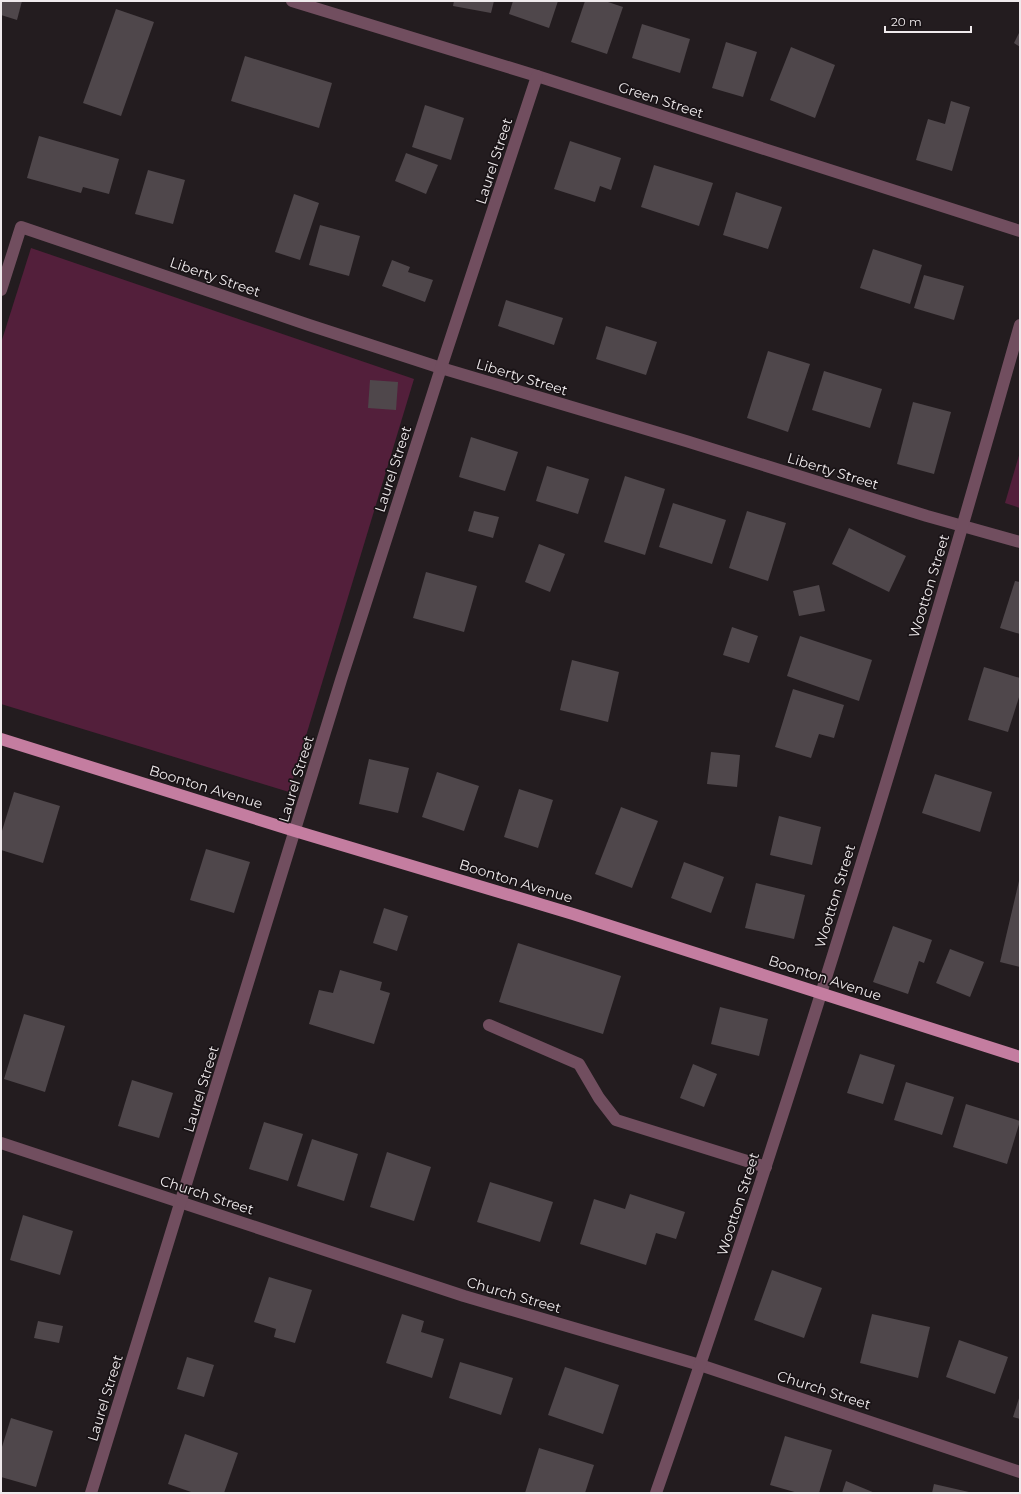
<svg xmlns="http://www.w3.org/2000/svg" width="1021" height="1494" font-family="Montserrat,sans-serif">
  <rect width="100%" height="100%" fill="#231c1f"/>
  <g fill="#531f3b">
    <path d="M31,248l383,131 -125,413 -288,-88v-361z"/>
    <path d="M1020,452v56l-15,-5z"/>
  </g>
  <g fill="#4f474b">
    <path d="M1,1h21l-5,19 -16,-5z"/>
    <path d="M454,1h40l-3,12 -38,-7z"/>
    <path d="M513,1h45l-9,27 -40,-14z"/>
    <path d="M585,1h20l18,6 -16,47 -36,-12z"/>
    <path d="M116,9l38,13 -33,94 -38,-13z"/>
    <path d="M642,24l48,15 -10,34 -48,-15z"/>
    <path d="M1020,31v16l-6,-4z"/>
    <path d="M726,42l31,10 -14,45 -31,-9z"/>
    <path d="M791,47l44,18 -20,53 -45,-18z"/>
    <path d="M245,56l87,27 -13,45 -88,-27z"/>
    <path d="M951,101l19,6 -18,64 -36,-11 12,-41 17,5z"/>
    <path d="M425,105l39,13 -13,42 -39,-13z"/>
    <path d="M39,136l80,23 -10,35 -26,-7 -2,6 -54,-15z"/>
    <path d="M570,141l51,17 -10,32 -11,-4 -5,16 -41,-13z"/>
    <path d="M406,153l32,12 -12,29 -31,-13z"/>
    <path d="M654,165l59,18 -14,43 -58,-19z"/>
    <path d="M148,170l37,10 -12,44 -38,-10z"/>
    <path d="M736,192l46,15 -14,42 -45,-14z"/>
    <path d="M294,194l25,9 -19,57 -25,-8z"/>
    <path d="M320,225l40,11 -11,40 -40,-11z"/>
    <path d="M873,249l49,16 -12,39 -50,-16z"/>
    <path d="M392,260l18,7 -2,5 25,8 -8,22 -43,-16z"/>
    <path d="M924,275l40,11 -10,34 -40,-12z"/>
    <path d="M506,300l57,18 -9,27 -56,-19z"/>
    <path d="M606,326l51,16 -11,33 -50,-16z"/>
    <path d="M768,351l42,13 -22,68 -41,-14z"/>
    <path d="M824,371l58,18 -12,39 -58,-18z"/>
    <path d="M370,380l28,2 -2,28 -28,-2z"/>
    <path d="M913,402l38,10 -17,62 -37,-10z"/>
    <path d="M471,437l47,15 -13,39 -46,-14z"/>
    <path d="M547,466l42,13 -11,35 -42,-13z"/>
    <path d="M625,476l40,13 -20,66 -41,-13z"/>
    <path d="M673,503l53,17 -14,44 -53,-17z"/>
    <path d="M474,511l25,6 -6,21 -25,-7z"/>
    <path d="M747,511l39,12 -18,58 -39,-13z"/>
    <path d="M849,528l57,28 -17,36 -57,-28z"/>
    <path d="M539,544l26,10 -15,38 -25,-10z"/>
    <path d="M426,572l51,14 -13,46 -51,-14z"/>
    <path d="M1015,581l5,1v52l-20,-6z"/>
    <path d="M819,585l6,26 -26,5 -6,-25z"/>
    <path d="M732,627l26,9 -9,27 -26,-8z"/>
    <path d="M800,636l72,24 -13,41 -72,-25z"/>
    <path d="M572,660l47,12 -11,50 -48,-12z"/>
    <path d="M984,667l36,11v16l-12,38 -40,-12z"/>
    <path d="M793,689l51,16 -10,33 -15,-4 -8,24 -36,-11z"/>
    <path d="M711,752l29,3 -3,32 -30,-3z"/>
    <path d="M369,759l40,9 -11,45 -39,-9z"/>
    <path d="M437,772l42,14 -15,45 -42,-14z"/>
    <path d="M935,774l57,18 -12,40 -58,-19z"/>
    <path d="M519,789l34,11 -15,48 -34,-11z"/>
    <path d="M14,792l46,14 -17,57 -42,-13v-16z"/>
    <path d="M621,807l37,14 -26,67 -37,-14z"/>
    <path d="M779,816l42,11 -9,38 -42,-10z"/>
    <path d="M206,849l44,13 -16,51 -44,-13z"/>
    <path d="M684,862l40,15 -13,36 -40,-15z"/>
    <path d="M1019,881h1v86l-20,-5z"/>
    <path d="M756,883l49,12 -11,44 -49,-11z"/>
    <path d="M384,908l24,8 -11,35 -24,-8z"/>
    <path d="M893,926l39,14 -8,23 -5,-2 -11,33 -35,-12z"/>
    <path d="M518,943l103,33 -18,58 -104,-32z"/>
    <path d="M950,949l34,13 -14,35 -34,-14z"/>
    <path d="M340,970l42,12 -2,8 10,3 -16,51 -65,-20 10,-34 14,3z"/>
    <path d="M720,1007l48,12 -9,37 -48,-12z"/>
    <path d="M24,1014l41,12 -20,66 -41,-13z"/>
    <path d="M860,1054l35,11 -12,39 -36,-11z"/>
    <path d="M693,1064l24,10 -13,33 -24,-9z"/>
    <path d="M132,1080l41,13 -14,45 -41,-12z"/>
    <path d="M906,1082l48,15 -12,38 -48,-15z"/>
    <path d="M966,1104l54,17 -13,43 -54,-17z"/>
    <path d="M264,1122l39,12 -15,47 -39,-12z"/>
    <path d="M312,1139l46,15 -14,47 -47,-15z"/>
    <path d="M387,1152l44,15 -17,54 -44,-14z"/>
    <path d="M490,1182l63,20 -13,40 -63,-20z"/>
    <path d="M630,1194l55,18 -9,27 -20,-6 -10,32 -66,-21 14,-45 31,10z"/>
    <path d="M23,1215l50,16 -13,44 -50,-15z"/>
    <path d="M772,1270l50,18 -18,50 -50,-18z"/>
    <path d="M269,1277l43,13 -17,53 -21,-6 2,-8 -22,-7z"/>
    <path d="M402,1314l22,7 -3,11 23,7 -12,39 -46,-15z"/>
    <path d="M872,1314l58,13 -12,51 -58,-15z"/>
    <path d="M38,1321l25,5 -4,17 -25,-5z"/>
    <path d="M959,1340l49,17 -13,37 -49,-17z"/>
    <path d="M187,1357l27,8 -10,32 -27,-8z"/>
    <path d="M460,1362l53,16 -12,37 -52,-17z"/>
    <path d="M565,1367l54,18 -16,49 -55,-19z"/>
    <path d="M1020,1395v24l-7,-2z"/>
    <path d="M11,1418l42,13 -17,56 -35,-10v-27z"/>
    <path d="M185,1434l53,19 -14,40h-30l-26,-9z"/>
    <path d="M785,1436l47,14 -13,43h-21l-28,-8z"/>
    <path d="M539,1448l55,17 -9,28h-60z"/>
    <path d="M846,1481l29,12h-33z"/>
    <path d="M934,1484l35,8 -1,1h-36z"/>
  </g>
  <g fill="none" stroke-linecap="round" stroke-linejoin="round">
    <g stroke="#714e5f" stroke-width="12">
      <path d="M292,1l245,75 483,155"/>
      <path d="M1,290l20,-63 288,98 132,43 245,73 241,75 93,26"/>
      <path d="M489,1025l90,39 20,34 17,22 150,47"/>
      <path d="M1,1143l463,153 236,69 320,107"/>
      <path d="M91,1493l250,-813 100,-312 96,-292"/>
      <path d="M656,1493c134,-385 253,-775 364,-1168"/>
    </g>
    <path stroke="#c47da0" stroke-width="12" d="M1,739l294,92 278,83 447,143"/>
  </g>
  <g text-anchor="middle" stroke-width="3.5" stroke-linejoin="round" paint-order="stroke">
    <g font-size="14" fill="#efeaec" stroke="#191316">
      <text transform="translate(661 100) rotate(18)" y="5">Green Street</text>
      <text transform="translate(494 161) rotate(-72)" y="5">Laurel Street</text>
      <text transform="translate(215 277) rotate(19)" y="5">Liberty Street</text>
      <text transform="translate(522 377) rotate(17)" y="5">Liberty Street</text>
      <text transform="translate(393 469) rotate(-72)" y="5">Laurel Street</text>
      <text transform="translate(833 471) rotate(17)" y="5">Liberty Street</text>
      <text transform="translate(929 586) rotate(-73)" y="5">Wootton Street</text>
      <text transform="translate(296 779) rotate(-73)" y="5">Laurel Street</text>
      <text transform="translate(206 787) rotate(17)" y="5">Boonton Avenue</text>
      <text transform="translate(516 881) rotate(17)" y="5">Boonton Avenue</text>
      <text transform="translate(835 896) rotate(-73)" y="5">Wootton Street</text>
      <text transform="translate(825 978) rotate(18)" y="5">Boonton Avenue</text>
      <text transform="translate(201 1089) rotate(-73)" y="5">Laurel Street</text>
      <text transform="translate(207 1195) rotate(18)" y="5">Church Street</text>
      <text transform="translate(738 1204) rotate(-72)" y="5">Wootton Street</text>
      <text transform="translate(514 1295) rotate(16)" y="5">Church Street</text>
      <text transform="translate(824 1390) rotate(18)" y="5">Church Street</text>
      <text transform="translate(105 1398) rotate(-73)" y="5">Laurel Street</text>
    </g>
  </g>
  <rect width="1021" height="1494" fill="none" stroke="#efeaec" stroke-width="4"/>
  <path d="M885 26v6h86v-6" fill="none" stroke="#efeaec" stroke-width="2"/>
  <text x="891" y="26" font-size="12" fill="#efeaec" stroke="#191316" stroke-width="3" paint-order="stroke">20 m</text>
</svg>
